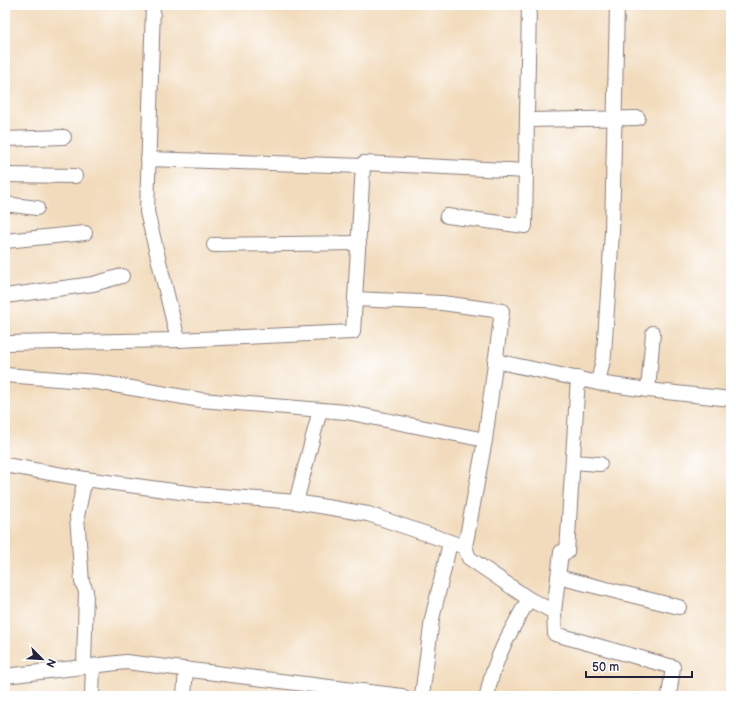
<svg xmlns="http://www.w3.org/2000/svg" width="736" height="701" font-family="'Balsamiq Sans',sans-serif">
  <rect width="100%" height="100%" fill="#fff"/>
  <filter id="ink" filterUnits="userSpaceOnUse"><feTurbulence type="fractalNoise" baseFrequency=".025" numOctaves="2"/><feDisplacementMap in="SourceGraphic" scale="8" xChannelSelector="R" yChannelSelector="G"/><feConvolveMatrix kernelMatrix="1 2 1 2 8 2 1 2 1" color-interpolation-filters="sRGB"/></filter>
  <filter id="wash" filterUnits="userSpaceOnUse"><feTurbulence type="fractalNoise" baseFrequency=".012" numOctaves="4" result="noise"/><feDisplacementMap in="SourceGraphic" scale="16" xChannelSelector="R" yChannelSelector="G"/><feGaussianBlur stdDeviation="0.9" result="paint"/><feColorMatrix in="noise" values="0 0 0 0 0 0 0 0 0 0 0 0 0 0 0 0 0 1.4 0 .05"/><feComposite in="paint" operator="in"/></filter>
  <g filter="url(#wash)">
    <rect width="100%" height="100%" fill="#f2dbbc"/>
  </g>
  <g filter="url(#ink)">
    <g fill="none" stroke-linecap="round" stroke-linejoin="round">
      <g stroke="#8a7e7c" stroke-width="16">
        <g id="street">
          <path d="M527,120l111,-2"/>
          <path d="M5,139l59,-2"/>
          <path d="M148,159l215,7 1,-3 162,8 3,-166"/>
          <path d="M5,175l70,1"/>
          <path d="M5,204l32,4"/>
          <path d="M447,216l78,10 1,-55"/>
          <path d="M5,241l80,-8"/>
          <path d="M214,245l145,-2"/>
          <path d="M5,296l88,-12 29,-8"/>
          <path d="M355,299l87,4 60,8 -17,129"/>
          <path d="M178,340l175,-8 10,-166"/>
          <path d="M5,343l173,-3 -31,-128 6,-207"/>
          <path d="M495,361l103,22 6,-28 8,-123 5,-227"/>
          <path d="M5,375l92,7 104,18 145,12 139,28 -20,107"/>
          <path d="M598,383l50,7 5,-57"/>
          <path d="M648,390l83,9"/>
          <path d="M573,462l27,2"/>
          <path d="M5,465l80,14"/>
          <path d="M296,502l24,-92"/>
          <path d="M558,577l121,30"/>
          <path d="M529,599l25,13 7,-60h6l11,-174"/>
          <path d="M554,612l1,22 118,33 -4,29"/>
          <path d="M84,667l2,-76 -4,-9 -5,-66 8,-37 110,15 101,8 72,12 97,33 4,11 60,41c-18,31 -36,61 -42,97"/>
          <path d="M5,676l121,-14 276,34"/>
          <path d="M92,696l1,-30"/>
          <path d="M184,696l2,-27"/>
          <path d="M422,696l10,-77 18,-76"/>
        </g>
      </g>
      <use href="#street" stroke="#fff" stroke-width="14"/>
    </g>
  </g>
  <rect width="736" height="701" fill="none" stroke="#fff" stroke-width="20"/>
  <g transform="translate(42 659) rotate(114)" stroke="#ffffff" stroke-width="3" paint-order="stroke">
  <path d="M0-3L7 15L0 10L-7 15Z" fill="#22223b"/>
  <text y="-6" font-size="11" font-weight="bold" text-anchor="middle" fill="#22223b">N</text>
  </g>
  <path d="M586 671v6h106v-6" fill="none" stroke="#22223b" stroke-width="2"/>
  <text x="592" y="671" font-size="12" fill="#22223b" stroke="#ffffff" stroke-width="3" paint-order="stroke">50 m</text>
</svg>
